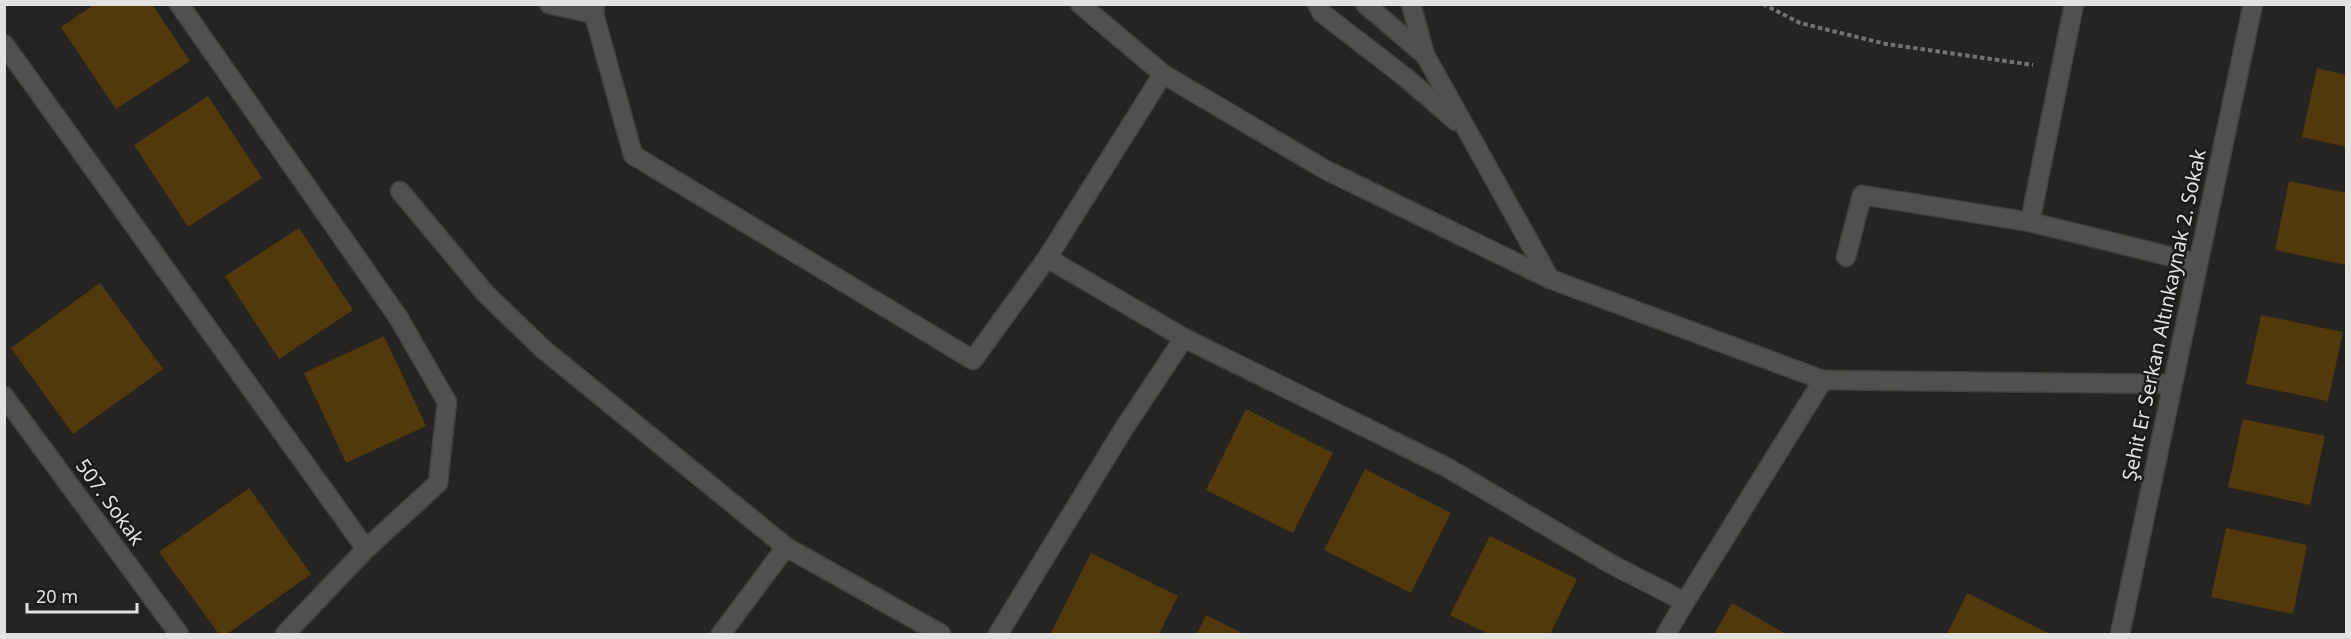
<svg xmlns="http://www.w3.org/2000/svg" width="2351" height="639" font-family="'Noto Sans',sans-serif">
  <rect width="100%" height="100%" fill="#252422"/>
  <g fill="#51390c">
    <path d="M95,4h57l38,57 -74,48 -55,-82z"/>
    <path d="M2317,68l29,7v72l-44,-10z"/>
    <path d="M208,96l54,82 -74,49 -54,-82z"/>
    <path d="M2289,181l57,12v72l-71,-15z"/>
    <path d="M299,228l54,82 -74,49 -54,-83z"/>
    <path d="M100,283l63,86 -90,65 -62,-86z"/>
    <path d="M2261,315l82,17 -15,69 -82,-17z"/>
    <path d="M384,336l42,90 -80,37 -42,-90z"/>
    <path d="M1246,409l87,44 -40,80 -87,-43z"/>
    <path d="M2243,419l82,17 -15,69 -82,-18z"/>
    <path d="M1365,469l86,44 -40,80 -87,-43z"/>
    <path d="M249,488l62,86 -84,60h-8l-60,-82z"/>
    <path d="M2226,528l81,17 -14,69 -82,-17z"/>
    <path d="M1490,536l87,43 -27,55h-61l-39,-19z"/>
    <path d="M1091,553l87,43 -19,38 -108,-1z"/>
    <path d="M1967,593l83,41h-103z"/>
    <path d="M1732,603l54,31h-72z"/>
    <path d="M1206,615l38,19h-47z"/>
  </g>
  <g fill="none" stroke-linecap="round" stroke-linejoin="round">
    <g stroke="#41413e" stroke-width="21">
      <g id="street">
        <path d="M179,4l219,313 49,85 -9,81 -72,66 -81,85"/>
        <path d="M549,4l45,10"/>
        <path d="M595,4l-1,10 39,141 340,205 74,-102"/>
        <path d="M1080,4l83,70 161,95 226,110 273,101 349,4"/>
        <path d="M1317,4l5,9 83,64 51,44"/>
        <path d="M1365,4l60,51"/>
        <path d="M1411,4l14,51 125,224"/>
        <path d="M4,44l362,505"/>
        <path d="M1163,74l-116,184 137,80"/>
        <path d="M400,191l85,102 58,56 243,198"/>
        <path d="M2030,222l44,-218"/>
        <path d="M1846,257l16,-62 168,27 167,41"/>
        <path d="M4,396l175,238"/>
        <path d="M721,634l65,-87 155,87"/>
        <path d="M998,634l125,-204 61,-92 264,130 163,96 74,38 138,-222"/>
        <path d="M1666,634l19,-32"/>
        <path d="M2120,634l133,-630"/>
      </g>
    </g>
    <path stroke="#737270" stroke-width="4" stroke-dasharray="4.5 3" stroke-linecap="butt" d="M1763,4l37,19 86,21 147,21"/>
    <use href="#street" stroke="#51504e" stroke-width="18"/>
  </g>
  <g text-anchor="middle" stroke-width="5" stroke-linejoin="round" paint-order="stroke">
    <g font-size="20" fill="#e2e2e0" stroke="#1b1b19">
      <text transform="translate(2164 315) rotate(-78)" y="7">Şehit Er Serkan Altınkaynak 2. Sokak</text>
      <text transform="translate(110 502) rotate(54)" y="7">507. Sokak</text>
    </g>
  </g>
  <rect width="2351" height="639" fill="none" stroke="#e2e2e0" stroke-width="12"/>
  <path d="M27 603v9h110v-9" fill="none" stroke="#e2e2e0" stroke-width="3"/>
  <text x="36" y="603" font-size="18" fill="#e2e2e0" stroke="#1b1b19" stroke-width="4.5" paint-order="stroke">20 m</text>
</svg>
